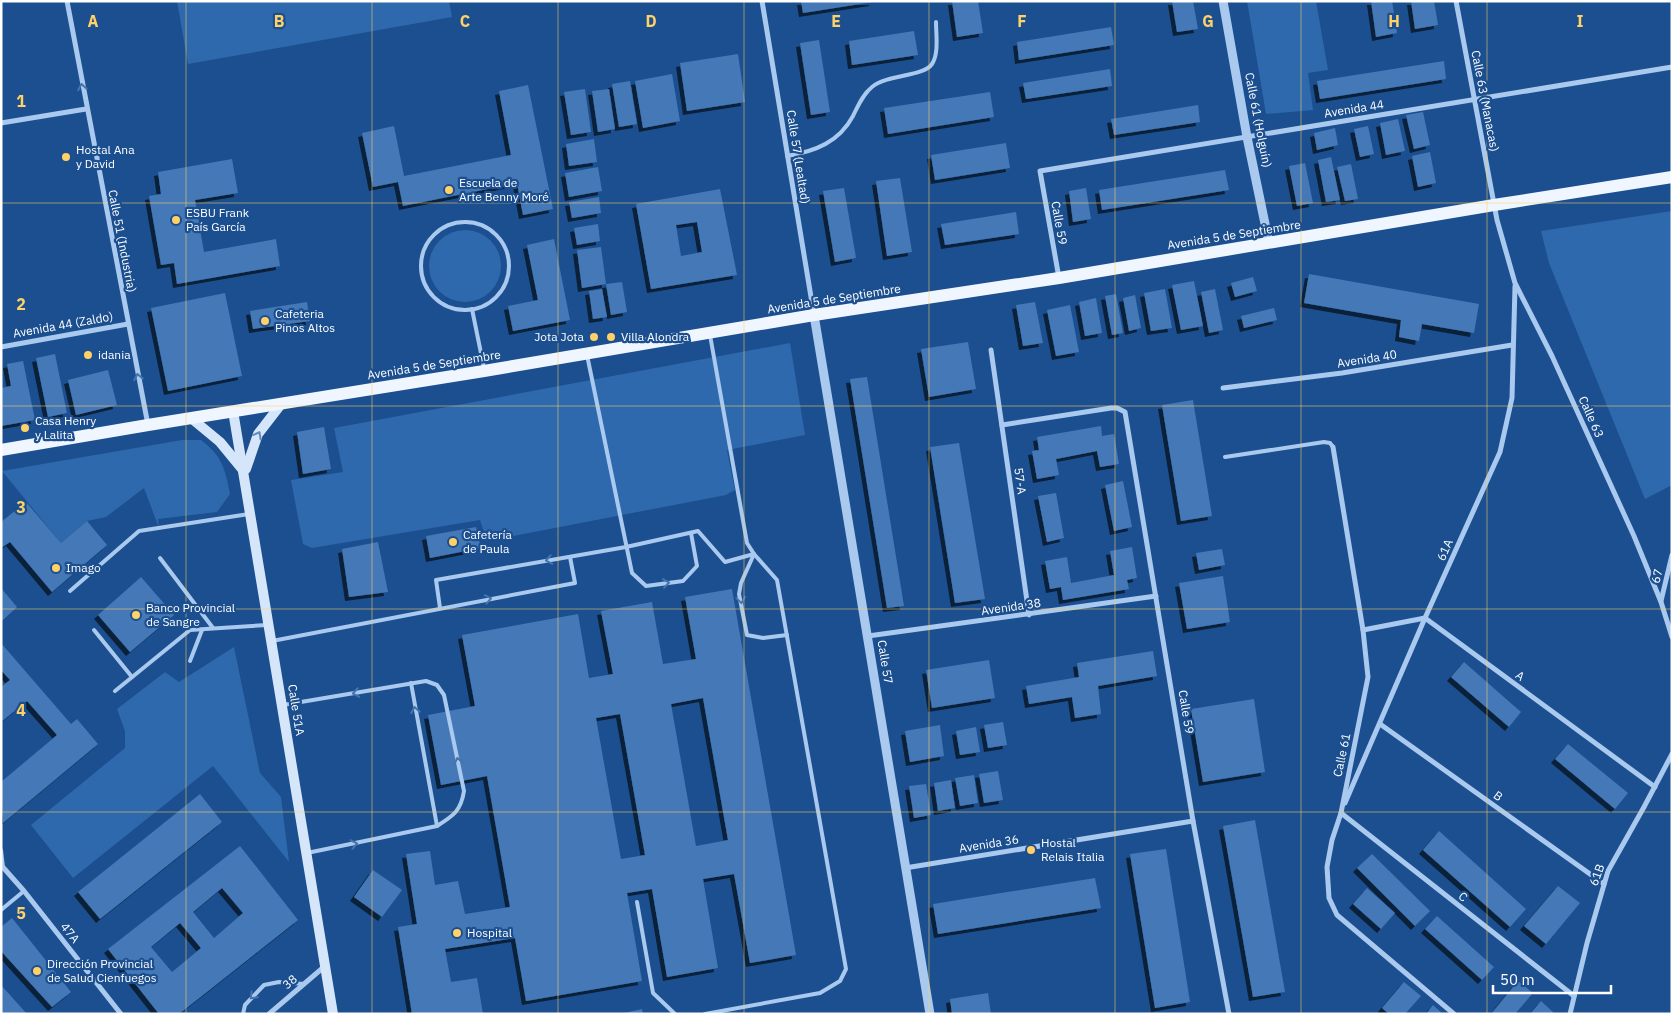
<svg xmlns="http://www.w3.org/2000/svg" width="1673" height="1015" font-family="'IBM Plex Sans',sans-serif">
  <defs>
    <filter id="shadow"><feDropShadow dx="-4" dy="4" stdDeviation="0" flood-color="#0009"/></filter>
  </defs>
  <rect width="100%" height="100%" fill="#1b4f8f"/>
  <g fill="#2e69ad">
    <path d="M177,1h272l3,16 -264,47z"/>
    <path d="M1247,1h69l12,69 -20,3 5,37 -47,4z"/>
    <path d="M1672,211v274l-27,14 -96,-236 -8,-32z"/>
    <circle cx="465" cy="266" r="36"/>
    <path d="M790,343l15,92 -78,15 8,40 -9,5 -239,46 -7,-21 -168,28 -9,-4 -12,-64 52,-8 -9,-44z"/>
    <path d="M182,440h19c21,16 24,28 29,54l-13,18 -59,7 1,9 -15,-40 -38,29 -19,4 -26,22 -59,-72z"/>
    <path d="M234,647l26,126 21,24 8,65 -76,-96 -140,112 -42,-53 94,-77v-17l-8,-22 48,-37 14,10z"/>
  </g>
  <g fill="#4478b7" fill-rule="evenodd" filter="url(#shadow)">
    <path d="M801,1h72v1l-70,11z"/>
    <path d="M952,1h26l5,32 -26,4z"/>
    <path d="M1172,1h21l5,28 -21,3z"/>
    <path d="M1371,1h21l5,32 -21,4z"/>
    <path d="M1411,1h23l4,24 -23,4z"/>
    <path d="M1111,27l3,18 -95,15 -2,-18z"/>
    <path d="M914,31l4,24 -66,10 -3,-24z"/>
    <path d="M819,40l11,72 -19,3 -11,-72z"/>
    <path d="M738,54l7,48 -58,9 -7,-48z"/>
    <path d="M1444,61l2,18 -126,20 -3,-18z"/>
    <path d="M1110,69l2,17 -86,13 -3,-16z"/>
    <path d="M672,74l8,47 -37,7 -8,-47z"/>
    <path d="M630,81l7,43 -18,3 -7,-43z"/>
    <path d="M528,85l25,124 -30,6 -6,-32 -114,23 -5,-24 -25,5 -11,-54 32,-7 10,50 107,-21 -12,-64z"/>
    <path d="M585,89l6,43 -20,3 -7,-43z"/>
    <path d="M609,89l6,40 -17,3 -6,-41z"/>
    <path d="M990,92l4,25 -106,17 -4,-26z"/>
    <path d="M1198,105l2,17 -86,13 -3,-16z"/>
    <path d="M1423,112l7,33 -16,4 -8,-34z"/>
    <path d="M1398,119l7,32 -19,4 -6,-32z"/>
    <path d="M1368,126l6,28 -14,3 -6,-28z"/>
    <path d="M1335,128l3,17 -21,5 -3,-17z"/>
    <path d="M594,139l3,23 -28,4 -3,-22z"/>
    <path d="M1006,143l4,25 -75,12 -4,-25z"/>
    <path d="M1430,152l6,31 -18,4 -6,-31z"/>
    <path d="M1331,157l9,43 -14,2 -8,-42z"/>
    <path d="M232,159l6,34 -43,7 9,52 72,-13 4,27 -103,18 -3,-21 -13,2 -12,-69 12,-2 -3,-22z"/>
    <path d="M1305,163l8,40 -16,3 -8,-40z"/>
    <path d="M1351,164l7,35 -13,2 -8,-34z"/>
    <path d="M598,167l4,24 -33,6 -4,-24z"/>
    <path d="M1225,170l4,20 -127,20 -3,-20z"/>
    <path d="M900,178l12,74 -25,4 -11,-75z"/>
    <path d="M844,188l12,70 -21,4 -12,-71z"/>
    <path d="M1086,188l5,31 -18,3 -4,-31z"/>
    <path d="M720,189l17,86 -86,14 -15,-85zM697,222l5,30 -21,4 -5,-31z"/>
    <path d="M599,197l2,16 -29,5 -3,-16z"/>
    <path d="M1016,212l3,22 -74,11 -4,-21z"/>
    <path d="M598,224l2,17 -23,4 -3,-17z"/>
    <path d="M554,239l16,81 -57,11 -5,-25 30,-6 -11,-55z"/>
    <path d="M601,247l5,37 -24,4 -5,-38z"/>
    <path d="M1309,274l170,30 -5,29 -52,-9 -3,17 -20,-4 2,-17 -97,-17z"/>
    <path d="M1253,277l4,14 -22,6 -4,-14z"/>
    <path d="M1194,281l9,45 -22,4 -9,-45z"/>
    <path d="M622,282l5,30 -16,3 -5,-31z"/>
    <path d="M602,289l5,28 -14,2 -4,-28z"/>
    <path d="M1165,289l7,39 -21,3 -7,-38z"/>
    <path d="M1215,289l8,41 -14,3 -8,-41z"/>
    <path d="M225,293l17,83 -74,15 -17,-83z"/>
    <path d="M1116,294l7,39 -11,2 -7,-39z"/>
    <path d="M1135,295l6,33 -12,3 -6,-33z"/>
    <path d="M1096,298l6,35 -17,3 -6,-34z"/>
    <path d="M307,302l3,19 -57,8 -3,-18z"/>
    <path d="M1035,302l8,41 -20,3 -7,-41z"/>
    <path d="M1070,305l9,47 -23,4 -9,-46z"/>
    <path d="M1274,308l3,12 -33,8 -3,-12z"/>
    <path d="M968,342l8,47 -47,8 -8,-48z"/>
    <path d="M55,354l12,59 -19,4 -12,-59z"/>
    <path d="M23,361l12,59 -34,6v-38l10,-2 -4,-22z"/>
    <path d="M108,370l9,35 -41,10 -8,-35z"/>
    <path d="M867,377l37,229 -17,2 -37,-229z"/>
    <path d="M1193,400l19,116 -31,5 -19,-116z"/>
    <path d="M1101,426l1,10 12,-2 5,30 -19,3 -3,-16 -41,8 3,16 -22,4 -5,-28 7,-1 -2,-13z"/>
    <path d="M324,427l7,42 -28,5 -6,-42z"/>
    <path d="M959,443l26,156 -30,4 -25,-156z"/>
    <path d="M1123,481l9,46 -18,4 -9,-46z"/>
    <path d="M1056,493l8,45 -17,4 -9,-46z"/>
    <path d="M26,502l35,41 26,-22 20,24 -55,47 -42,-50 -9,6v-26z"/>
    <path d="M476,527l5,21 -51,10 -4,-22z"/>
    <path d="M378,542l10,50 -39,5 -7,-48z"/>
    <path d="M1132,547l5,31 -10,2 2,9 -66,11 -2,-13 -11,2 -5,-28 22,-4 4,26 43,-8 -4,-24z"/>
    <path d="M1222,549l3,16 -26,5 -3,-17z"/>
    <path d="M1223,576l7,46 -43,7 -8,-46z"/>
    <path d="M141,577l33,38 -44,37 -32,-37z"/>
    <path d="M1,588l16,19 -16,15z"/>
    <path d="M732,589l64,366 -46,8 -16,-89 -31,5 15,89 -51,9 -15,-88 -25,4 15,88 -116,20 -11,-63 -70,11 6,33 26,-4 6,36h-71l-14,-87 19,-3 -11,-70 24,-3 5,34 23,-4 7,33 45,-7 -23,-131 -46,9 -13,-70 47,-9 -13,-71 116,-21 11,64 24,-4 -12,-63 51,-9 11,62 33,-5 -11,-62zM703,698l25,142 -32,6 -25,-142zM620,714l25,141 -24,4 -25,-141z"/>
    <path d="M1,643l70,81 6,-5 21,25 -95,79 -2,-41 56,-47 -30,-34 -26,21v-35l9,-7 -9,-10z"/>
    <path d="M1153,651l4,25 -59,10 3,28 -26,4 -3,-21 -43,7 -3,-18 53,-9 -2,-14z"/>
    <path d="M989,660l6,38 -63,10 -6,-38z"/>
    <path d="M1464,662l57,50 -12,15 -58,-50z"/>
    <path d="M1254,699l11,73 -62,10 -12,-73z"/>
    <path d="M1003,722l4,23 -19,3 -4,-23z"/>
    <path d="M940,725l4,31 -34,6 -5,-31z"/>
    <path d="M976,727l4,25 -20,3 -4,-24z"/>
    <path d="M1568,744l60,49 -13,16 -60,-50z"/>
    <path d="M998,771l5,29 -19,3 -5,-29z"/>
    <path d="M974,775l4,28 -18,3 -5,-28z"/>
    <path d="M951,780l4,28 -17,3 -4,-28z"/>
    <path d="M926,784l5,31 -17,3 -5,-32z"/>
    <path d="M200,794l22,28 -122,97 -22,-27z"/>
    <path d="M1255,820l30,172 -32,5 -30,-171z"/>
    <path d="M1439,831l87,78 -16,18 -87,-77z"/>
    <path d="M240,846l58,74 -119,94h-20l-51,-65zM222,888l21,25 -29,25 -21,-26zM180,923l21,25 -29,24 -21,-25z"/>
    <path d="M1166,849l24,153 -35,6 -25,-154z"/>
    <path d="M1372,854l58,57 -15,15 -58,-58z"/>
    <path d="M373,870l29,20 -20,27 -28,-20z"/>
    <path d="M1095,878l6,30 -163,26 -5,-30z"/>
    <path d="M1558,886l22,17 -34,41 -22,-18z"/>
    <path d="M1367,888l28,25 -14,16 -28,-25z"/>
    <path d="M1437,916l57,51 -12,13 -57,-51z"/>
    <path d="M12,918l59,74 -19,15 -51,-56v-24z"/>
    <path d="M1518,981l15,12 -18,21h-24z"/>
    <path d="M1404,982l17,14 -16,18h-16l-7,-6z"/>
    <path d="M1,985l26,29h-26z"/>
    <path d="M988,993l3,21h-39l-2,-15z"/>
    <path d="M1541,1001l14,13h-25z"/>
    <path d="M1433,1005l10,9h-17z"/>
    <path d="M642,1009l1,5h-19v-1z"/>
  </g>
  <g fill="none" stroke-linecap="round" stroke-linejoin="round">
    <g stroke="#a9c9ee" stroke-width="4">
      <path d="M787,156c29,-5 52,-14 66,-40 5,-10 10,-22 19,-29 16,-13 51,-10 60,-23 7,-10 4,-30 4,-42"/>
      <circle cx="465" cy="266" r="44"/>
      <path d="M472,309l12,59"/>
      <path d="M587,355l45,218 14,13 37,-5 14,-15 -6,-33"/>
      <path d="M1225,457l99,-15 6,1 3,4"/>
      <path d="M754,554l-13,29 -2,11 8,41 16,3 24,-3"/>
      <path d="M160,558l53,70"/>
      <path d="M70,591l69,-60 110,-17"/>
      <path d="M440,608l-4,-28 190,-33 72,-16 27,31 29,-8"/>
      <path d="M94,630l38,47"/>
      <path d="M272,641l303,-58 -5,-26"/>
      <path d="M190,661l12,-31"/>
      <path d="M411,683l26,143"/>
      <path d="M115,691l75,-61 77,-5"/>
      <path d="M283,705l143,-24 11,4 7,10 20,96c-3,20 -11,25 -27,35l-130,27"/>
      <path d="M1,850l2,17"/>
      <path d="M637,902l16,91 22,21"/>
      <path d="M1,910l23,-19"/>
      <path d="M243,1014l2,-9 19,-20 15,-3 25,2"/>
      <path d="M705,1014l115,-21 20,-12 6,-12 -69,-389 -23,-26 -7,-11 -37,-208"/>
    </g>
    <g stroke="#a9c9ee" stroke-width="5">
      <path d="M67,1l81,424"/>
      <path d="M762,1l52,314"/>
      <path d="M1456,1l41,219 18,63 37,73 82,180 27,66 11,35"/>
      <path d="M1,123l85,-14"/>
      <path d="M1059,278l-19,-107 632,-104"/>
      <path d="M1,347l127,-23"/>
      <path d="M991,350l38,265"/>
      <path d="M1223,388l119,-15 170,-28"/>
      <path d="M1002,425l109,-17h6l8,4 68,409 36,193"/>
      <path d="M1333,447l30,183 5,47 -27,136 -9,27 -5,27 2,31 8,17 117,99"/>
      <path d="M1661,601l11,-46"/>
      <path d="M1363,630l62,-12 230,169"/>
      <path d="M868,636l288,-40"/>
      <path d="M1380,724l224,160"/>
      <path d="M1345,803l80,-185 75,-166 12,-54 3,-112"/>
      <path d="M1341,813l233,183"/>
      <path d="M1,865l23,26 97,123"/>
      <path d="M905,868l288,-47"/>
      <path d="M269,1014l56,-48"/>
      <path d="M1570,1014l17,-71 21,-72 36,-64 28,-53"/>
    </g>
    <g stroke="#a9c9ee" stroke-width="9">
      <path d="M1223,1l24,136 22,106"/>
      <path d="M814,315l116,699"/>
    </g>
    <g stroke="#d6e6fa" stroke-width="10">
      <path d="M233,411l100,603"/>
      <path d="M191,418l29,24 23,28"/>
      <path d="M246,469l12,-35 24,-31"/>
    </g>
    <path stroke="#f0f6ff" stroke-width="12" d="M1,450l147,-25 336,-54 330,-56 245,-37 435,-73 178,-28"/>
  </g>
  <defs><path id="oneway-chevron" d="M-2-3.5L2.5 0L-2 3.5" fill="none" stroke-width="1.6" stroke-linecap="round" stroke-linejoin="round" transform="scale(1.25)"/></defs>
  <g stroke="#4674ac">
    <use href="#oneway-chevron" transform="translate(82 87) rotate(-100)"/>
    <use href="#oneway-chevron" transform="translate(138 377) rotate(-101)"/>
    <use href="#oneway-chevron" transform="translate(549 560) rotate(170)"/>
    <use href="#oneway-chevron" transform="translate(666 583) rotate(-8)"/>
    <use href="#oneway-chevron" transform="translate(488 599) rotate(-11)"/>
    <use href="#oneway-chevron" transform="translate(741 600) rotate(82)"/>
    <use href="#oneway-chevron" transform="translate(356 693) rotate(170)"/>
    <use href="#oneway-chevron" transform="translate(415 710) rotate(-100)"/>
    <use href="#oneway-chevron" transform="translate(458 761) rotate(-102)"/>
    <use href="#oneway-chevron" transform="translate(354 844) rotate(-12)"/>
    <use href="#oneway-chevron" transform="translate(253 996) rotate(134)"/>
  </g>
  <use stroke="#668bba" href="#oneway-chevron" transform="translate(258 435) rotate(-61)"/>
  <path fill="none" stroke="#ffd166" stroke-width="1" stroke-opacity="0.55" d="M186,1v1013M372,1v1013M558,1v1013M744,1v1013M929,1v1013M1115,1v1013M1301,1v1013M1487,1v1013M1,203h1671M1,406h1671M1,609h1671M1,812h1671"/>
  <g fill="#ffd166" stroke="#1b4f8f" stroke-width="2">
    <circle cx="66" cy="157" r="5"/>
    <circle cx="449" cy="190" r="5"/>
    <circle cx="176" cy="220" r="5"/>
    <circle cx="265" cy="321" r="5"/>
    <circle cx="594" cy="337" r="5"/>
    <circle cx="611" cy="337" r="5"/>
    <circle cx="88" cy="355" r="5"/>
    <circle cx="25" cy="428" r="5"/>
    <circle cx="453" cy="542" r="5"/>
    <circle cx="56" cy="568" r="5"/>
    <circle cx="136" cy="615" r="5"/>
    <circle cx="1031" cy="850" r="5"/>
    <circle cx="457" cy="933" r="5"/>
    <circle cx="37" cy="971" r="5"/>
  </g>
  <g text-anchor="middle" stroke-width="4.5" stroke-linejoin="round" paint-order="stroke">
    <g font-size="12" fill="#fff" stroke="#1b4f8f">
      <text transform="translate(1485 101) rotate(79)" y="4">Calle 63 (Manacas)</text>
      <text transform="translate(1354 109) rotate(-9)" y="4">Avenida 44</text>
      <text transform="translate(1258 120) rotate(79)" y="4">Calle 61 (Holguín)</text>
      <text transform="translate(798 157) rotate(81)" y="4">Calle 57 (Lealtad)</text>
      <text transform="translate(1059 223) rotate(80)" y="4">Calle 59</text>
      <text transform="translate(1234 235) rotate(-9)" y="4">Avenida 5 de Septiembre</text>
      <text transform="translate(122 241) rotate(79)" y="4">Calle 51 (Industria)</text>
      <text transform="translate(834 299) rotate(-9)" y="4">Avenida 5 de Septiembre</text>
      <text transform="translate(63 325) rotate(-10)" y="4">Avenida 44 (Zaldo)</text>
      <text transform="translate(1367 359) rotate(-9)" y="4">Avenida 40</text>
      <text transform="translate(434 365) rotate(-9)" y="4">Avenida 5 de Septiembre</text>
      <text transform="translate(1591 417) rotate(66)" y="4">Calle 63</text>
      <text transform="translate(1020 481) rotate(82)" y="4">57-A</text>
      <text transform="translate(1445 550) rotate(-66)" y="4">61A</text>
      <text transform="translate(1657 576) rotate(-77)" y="4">67</text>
      <text transform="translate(1011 607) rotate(-8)" y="4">Avenida 38</text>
      <text transform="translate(885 662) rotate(81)" y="4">Calle 57</text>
      <text transform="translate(1520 676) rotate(36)" y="4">A</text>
      <text transform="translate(296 710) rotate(81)" y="4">Calle 51A</text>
      <text transform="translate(1186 712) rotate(81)" y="4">Calle 59</text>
      <text transform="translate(1342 755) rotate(-78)" y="4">Calle 61</text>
      <text transform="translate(1498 796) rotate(36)" y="4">B</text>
      <text transform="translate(989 844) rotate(-9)" y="4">Avenida 36</text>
      <text transform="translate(1597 875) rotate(-70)" y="4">61B</text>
      <text transform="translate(1463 897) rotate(38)" y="4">C</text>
      <text transform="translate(70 933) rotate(52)" y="4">47A</text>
      <text transform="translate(290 982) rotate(-40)" y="4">38</text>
    </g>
    <g font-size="12" fill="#fff" stroke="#1b4f8f" text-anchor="start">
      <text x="76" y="154">Hostal Ana<tspan x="76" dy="14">y David</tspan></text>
      <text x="459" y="187">Escuela de<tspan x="459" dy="14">Arte Benny Moré</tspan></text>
      <text x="186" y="217">ESBU Frank<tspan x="186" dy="14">País García</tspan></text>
      <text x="275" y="318">Cafeteria<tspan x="275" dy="14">Pinos Altos</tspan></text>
      <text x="584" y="341" text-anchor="end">Jota Jota</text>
      <text x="621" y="341">Villa Alondra</text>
      <text x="98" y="359">idania</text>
      <text x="35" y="425">Casa Henry<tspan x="35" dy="14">y Lalita</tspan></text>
      <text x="463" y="539">Cafetería<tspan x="463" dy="14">de Paula</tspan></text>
      <text x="66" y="572">Imago</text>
      <text x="146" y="612">Banco Provincial<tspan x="146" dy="14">de Sangre</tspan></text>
      <text x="1041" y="847">Hostal<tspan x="1041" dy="14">Relais Italia</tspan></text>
      <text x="467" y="937">Hospital</text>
      <text x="47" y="968">Dirección Provincial<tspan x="47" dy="14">de Salud Cienfuegos</tspan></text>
    </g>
  </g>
  <g font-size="16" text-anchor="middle" font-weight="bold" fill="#ffd166" stroke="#1b4f8f" stroke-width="4.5" stroke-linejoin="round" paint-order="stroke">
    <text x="93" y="27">A</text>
    <text x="279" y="27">B</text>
    <text x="465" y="27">C</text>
    <text x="651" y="27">D</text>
    <text x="836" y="27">E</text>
    <text x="1022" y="27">F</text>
    <text x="1208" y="27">G</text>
    <text x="1394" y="27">H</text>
    <text x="1580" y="27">I</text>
    <text x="21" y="107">1</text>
    <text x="21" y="310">2</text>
    <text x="21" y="513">3</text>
    <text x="21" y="716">4</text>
    <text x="21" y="919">5</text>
  </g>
  <rect width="1673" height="1015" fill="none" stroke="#ffffff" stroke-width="5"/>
  <path d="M1493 985v8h118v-8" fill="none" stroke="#ffffff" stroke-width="2.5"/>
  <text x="1500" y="985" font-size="15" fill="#ffffff" stroke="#1b4f8f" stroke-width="4" paint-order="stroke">50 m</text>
</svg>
